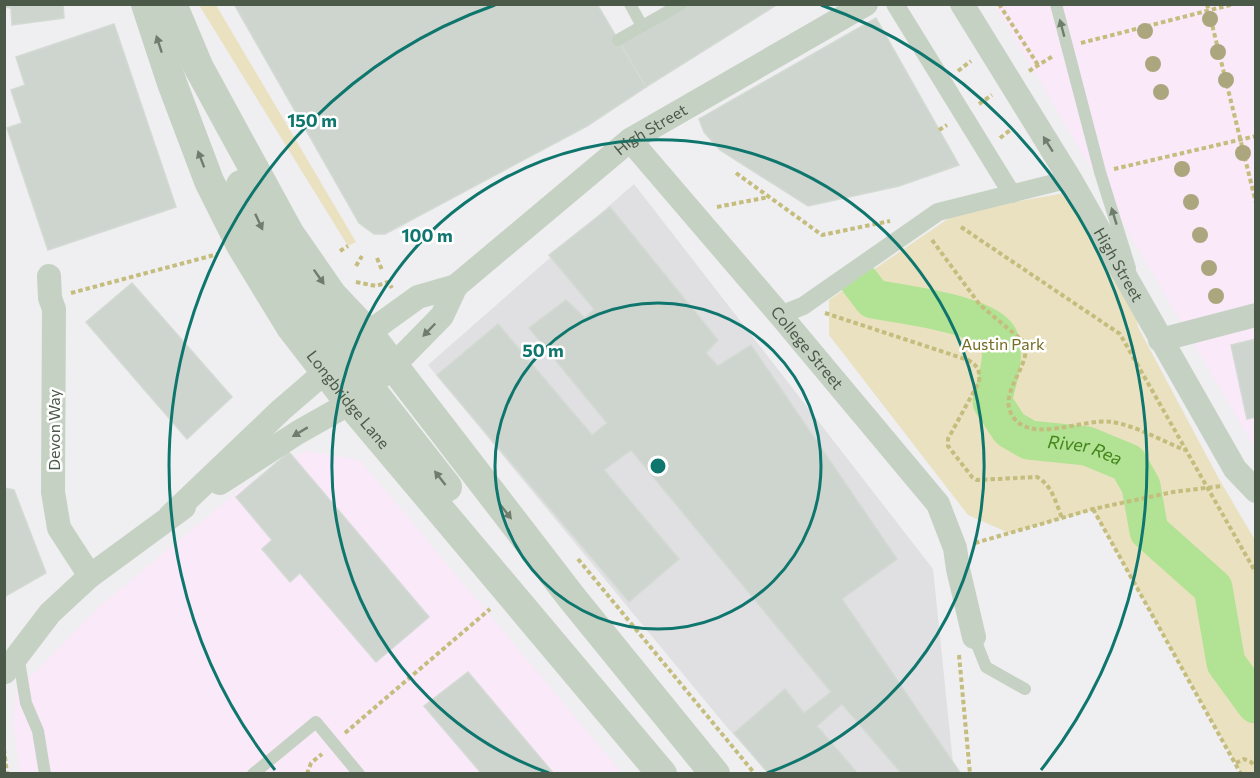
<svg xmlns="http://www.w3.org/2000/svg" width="1260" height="778" font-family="Commissioner,sans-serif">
  <rect width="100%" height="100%" fill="#efeef0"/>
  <g fill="#fae9f8">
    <path d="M995,5h260v443z"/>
    <path d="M305,451l55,9 262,313h-602l-7,-51 3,-31 84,-85 144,-120z"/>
  </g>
  <path fill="#e0dfe1" d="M634,184l299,385 21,204h-186l-42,-47 -298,-361z"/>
  <g fill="#eae1c1">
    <path d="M199,5h17l140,237 -8,4z"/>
    <path d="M1070,192l64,113 4,22 81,152 36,61v233h-14l-148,-263 -84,23 -41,-18 -139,-180v-35l129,-88z"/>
  </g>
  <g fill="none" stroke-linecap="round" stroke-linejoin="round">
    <path stroke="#b2e293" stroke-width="39" id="s1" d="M860,282l13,17c24,4 117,16 126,40 7,19 -3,44 -7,63l18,27 19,11 58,6 41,17 13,23 8,45 64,57 13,75 30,41"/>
  </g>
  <g fill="#ced5ce" stroke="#d3d9d3" stroke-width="1.5">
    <path d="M4,4h59l1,14 -52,7 -1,-17 -7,-1z"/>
    <path d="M234,4h363l49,83 -59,39 -202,108h-11l-15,-11z"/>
    <path d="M690,4h88l-132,83 -25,-42z"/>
    <path d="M876,18l83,147 -60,21 -91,20 -88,-56 -16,-18 -5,-13z"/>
    <path d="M114,24l62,183 -128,43 -41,-122 15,-5 -11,-33 14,-5 -9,-28z"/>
    <path d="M610,207l108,133 -12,13 12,13 33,-21 146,214 -55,40 119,175h-59l-60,-70 -25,22 41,48h-89l-35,-41 51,-44 19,24 27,-21 -200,-242 -27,20 75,89 -50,43 -192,-227 61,-51 94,111 15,-12 -78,-95 37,-28 19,18 9,-9 -45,-54z"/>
    <path d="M132,283l100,114 -45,42 -101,-117z"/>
    <path d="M1256,339v78l-9,2 -16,-74z"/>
    <path d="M289,452l140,165 -53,45 -76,-89 -10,9 -28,-33 10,-9 -36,-43z"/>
    <path d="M4,488l10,2 32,83 -42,24z"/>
    <path d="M468,672l86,102h-72l-58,-68z"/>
  </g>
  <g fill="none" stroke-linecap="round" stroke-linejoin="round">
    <g stroke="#c4bd7d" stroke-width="4" stroke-dasharray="4.5 3" stroke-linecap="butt">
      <path d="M999,4l39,61"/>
      <path d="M1207,4l49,199"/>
      <path d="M1081,43l153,-39"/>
      <path d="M958,71l13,-10"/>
      <path d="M1029,71l24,-15"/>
      <path d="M979,104l13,-9"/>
      <path d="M939,130l8,-5"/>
      <path d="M1000,138l13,-10"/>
      <path d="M1114,169l142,-33"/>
      <path d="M736,173l86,62 68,-14"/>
      <path d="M717,207l52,-10"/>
      <path d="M961,227l159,107 136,239"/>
      <path d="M932,240l48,65 43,36c12,19 -22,48 -13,70 15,37 73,6 102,11 25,4 50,19 73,28"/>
      <path d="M340,251l8,-5"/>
      <path d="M377,258l5,12"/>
      <path d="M356,266l6,-10"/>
      <path d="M356,282l20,4 12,-4 4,6"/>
      <path d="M71,293l147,-39"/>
      <path d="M825,313l143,47c10,6 12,10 11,22l-31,57v7l24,31 5,3 60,-3c15,8 19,26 25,41"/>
      <path d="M1093,509l148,265"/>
      <path d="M975,543l118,-34 80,-17 49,-6"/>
      <path d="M578,559l177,215"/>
      <path d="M959,655l11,119"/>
      <path d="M345,733l145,-124"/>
      <path d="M4,749l3,25"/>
      <path d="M1236,763l8,-4 7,3 5,5"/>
      <path d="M307,774l4,-11 11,-9"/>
    </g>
    <g stroke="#c5d2c3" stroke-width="12">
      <path d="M630,4l12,22"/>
      <path d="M1056,4l44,168 30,96"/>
      <path d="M618,40l63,-36"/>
      <path d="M974,637l12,30 39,22"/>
      <path d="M18,655l8,48 12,28 7,43"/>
      <path d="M253,774l63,-52 43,52"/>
    </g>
    <g stroke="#c5d2c3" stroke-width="18">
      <path d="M895,4l117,190"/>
      <path d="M780,315l23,-9 135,-94 132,-33"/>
    </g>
    <g stroke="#c5d2c3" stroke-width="24">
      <path id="s2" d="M962,4l108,175 165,290 21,22"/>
      <path id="s3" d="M630,140l150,175 158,189 17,44 3,21 16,68"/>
      <path d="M49,276l1,22 4,11 -1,183 6,36 31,48"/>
      <path d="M1160,340l96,-25"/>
      <path d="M220,483l77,-50 53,-30 43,-37 49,-50 14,-30"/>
      <path id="s4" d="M170,516l111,-106 65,-56 22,-21 50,-36 38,-11 174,-146 236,-136"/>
      <path d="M5,672l45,-59 40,-37 94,-69"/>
    </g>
    <g stroke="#c5d2c3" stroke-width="30">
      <path id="s5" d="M146,4l26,79 37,98 32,64 50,82 59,76 312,371"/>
      <path d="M172,4l27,64 90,165 43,62 36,38 204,265 143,176"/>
      <path d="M241,185l26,55 30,51 49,63 4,49"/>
      <path d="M368,333v53l79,101"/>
    </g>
  </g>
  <g fill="#aba67e">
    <circle cx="1210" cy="19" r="8"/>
    <circle cx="1145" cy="31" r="8"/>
    <circle cx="1218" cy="52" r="8"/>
    <circle cx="1153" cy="64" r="8"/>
    <circle cx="1226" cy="80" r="8"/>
    <circle cx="1161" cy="92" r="8"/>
    <circle cx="1243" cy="153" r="8"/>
    <circle cx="1182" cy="169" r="8"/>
    <circle cx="1191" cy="202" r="8"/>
    <circle cx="1200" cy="235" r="8"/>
    <circle cx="1209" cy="268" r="8"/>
    <circle cx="1216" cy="296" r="8"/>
  </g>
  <defs><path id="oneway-solid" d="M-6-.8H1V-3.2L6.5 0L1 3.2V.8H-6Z" transform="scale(1.5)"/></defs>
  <g fill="#6f7d6d">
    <use href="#oneway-solid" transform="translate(1062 28) rotate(-105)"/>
    <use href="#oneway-solid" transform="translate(159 44) rotate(-108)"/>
    <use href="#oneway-solid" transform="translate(1048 144) rotate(-122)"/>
    <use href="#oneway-solid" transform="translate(201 159) rotate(-111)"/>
    <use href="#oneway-solid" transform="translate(1114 216) rotate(-107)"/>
    <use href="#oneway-solid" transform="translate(259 222) rotate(65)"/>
    <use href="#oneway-solid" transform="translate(319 277) rotate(55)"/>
    <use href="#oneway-solid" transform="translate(429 330) rotate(134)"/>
    <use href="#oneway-solid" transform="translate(300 432) rotate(149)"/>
    <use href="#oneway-solid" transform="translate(440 478) rotate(-128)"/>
    <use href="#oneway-solid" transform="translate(506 512) rotate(52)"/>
  </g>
  <g fill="none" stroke="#0f766e" stroke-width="3">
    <circle cx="658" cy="466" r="163"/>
    <path d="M549 773A326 326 0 1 1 767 773"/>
    <path d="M275 770A489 489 0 0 1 495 5M821 5A489 489 0 0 1 1041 770"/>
  </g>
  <g text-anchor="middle" stroke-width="5" stroke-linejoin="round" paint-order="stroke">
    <g font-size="16" fill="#4a5948" stroke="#fff">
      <text dy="6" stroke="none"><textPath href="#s4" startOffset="621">High Street</textPath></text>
      <text dy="6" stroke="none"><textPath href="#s2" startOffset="304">High Street</textPath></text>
      <text dy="6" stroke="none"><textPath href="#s3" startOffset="273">College Street</textPath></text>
      <text dy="6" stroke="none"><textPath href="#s5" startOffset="448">Longbridge Lane</textPath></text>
      <text transform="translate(54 430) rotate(-90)" y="6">Devon Way</text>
    </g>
    <g font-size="16" fill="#736b21" stroke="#fff">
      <text x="1003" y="350">Austin Park</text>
    </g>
    <g font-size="18" font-style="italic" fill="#43851a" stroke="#fff">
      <text dy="6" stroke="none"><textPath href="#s1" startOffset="332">River Rea</textPath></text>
    </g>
  </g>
  <circle cx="658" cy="466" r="9" fill="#0f766e" stroke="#fff" stroke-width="3"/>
  <g font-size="18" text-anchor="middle" font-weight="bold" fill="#0f766e" stroke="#fff" stroke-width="5" stroke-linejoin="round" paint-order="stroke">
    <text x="312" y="127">150 m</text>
    <text x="427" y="242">100 m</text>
    <text x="543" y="357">50 m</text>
  </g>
  <rect width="1260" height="778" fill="none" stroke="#4a5948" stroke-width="12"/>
</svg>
